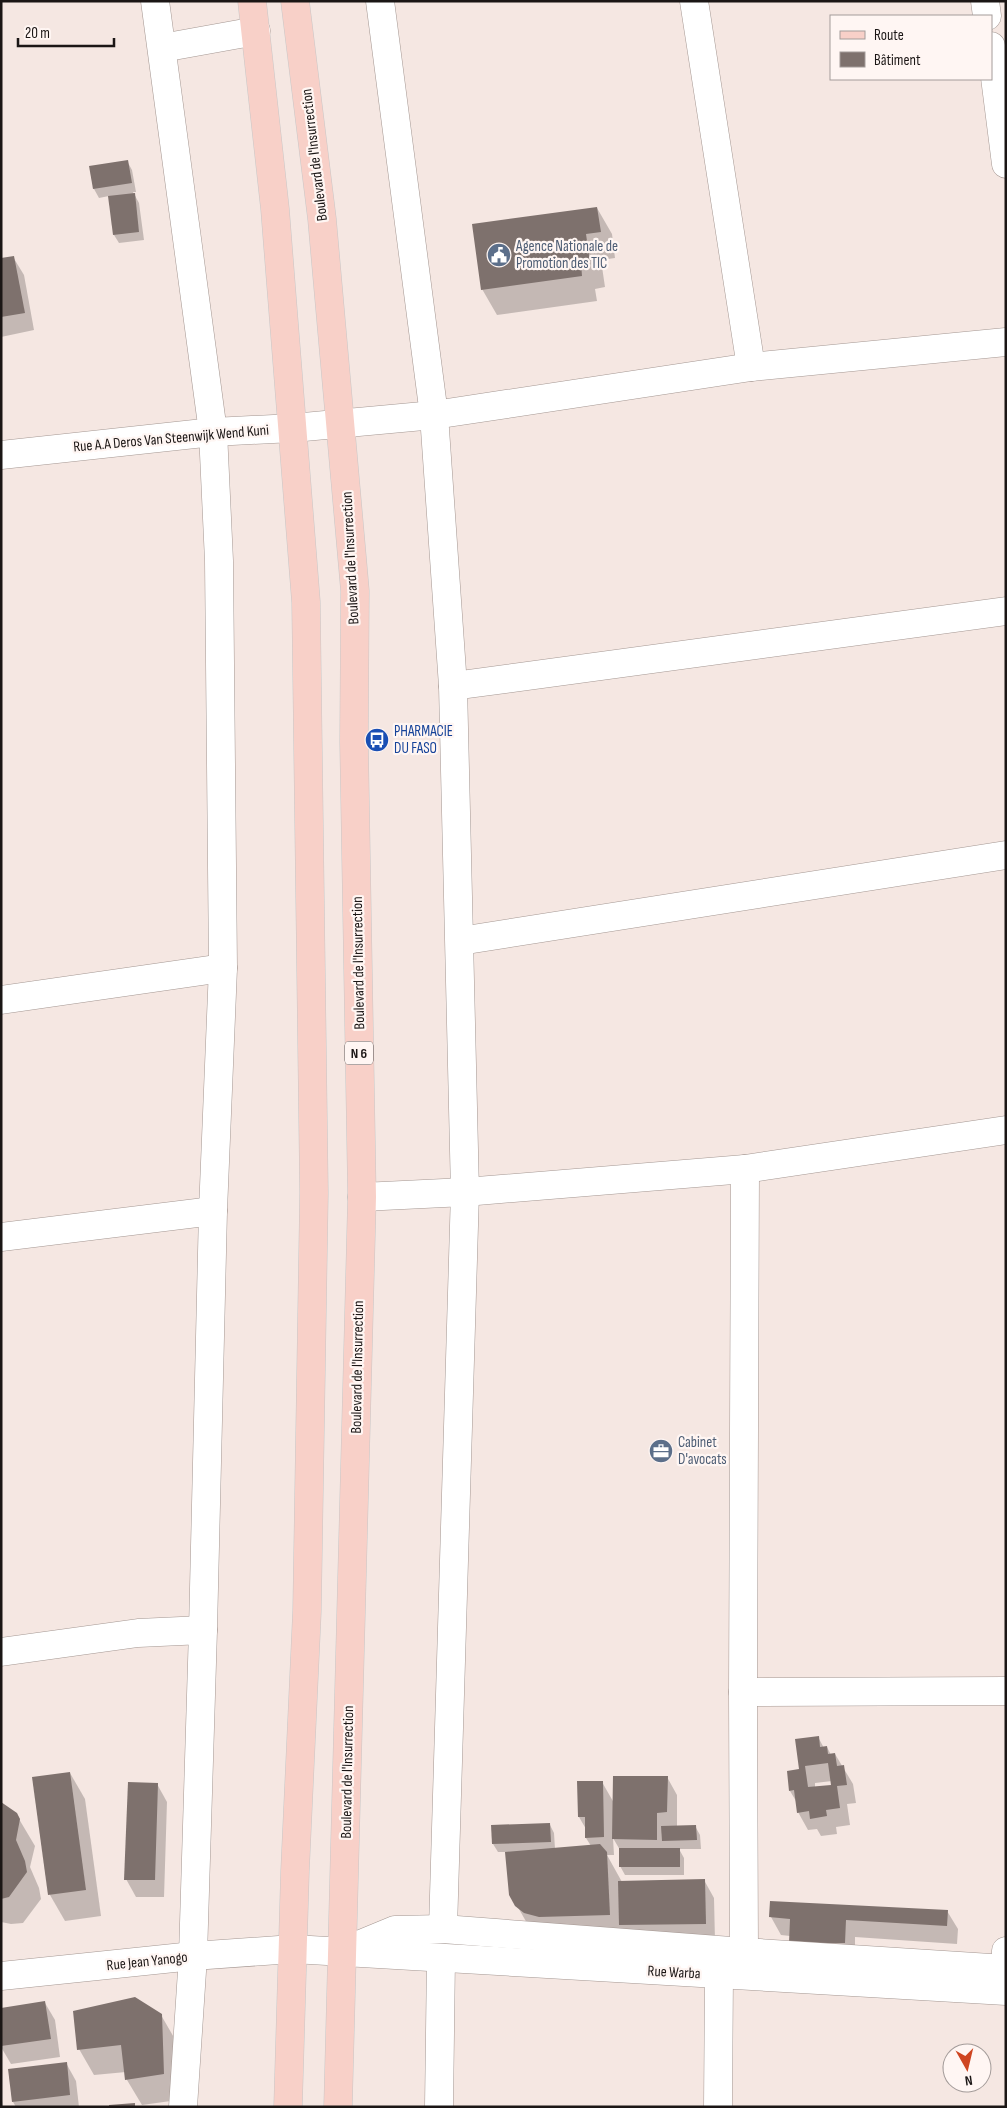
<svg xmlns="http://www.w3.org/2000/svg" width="1007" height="2108" font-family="'Sofia Sans Condensed',sans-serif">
  <rect width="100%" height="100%" fill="#f5e7e2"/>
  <g fill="#0003" fill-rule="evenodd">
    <path d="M127,161l5,9 4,22h-3l6,11 5,37 -25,3 -5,-8 -5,-39 -10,2 -5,-9 -3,-22z"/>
    <path d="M597,208l15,26 3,24 -14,2 4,27 -10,2 2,12 -100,14 -15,-26z"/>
    <path d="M13,257l11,18 10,55 -33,7v-77z"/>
    <path d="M818,1737l6,11 3,-1 4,8 4,-1 18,30 3,19 -9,1 3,21 -14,2 1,7 -16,2 -4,-7 -9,1 -10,-18 -2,-11 -6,-10zM832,1781v5l-17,2v-5z"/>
    <path d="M70,1773l15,26 16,117 -36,5 -15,-26z"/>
    <path d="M667,1777l10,18v32l18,-1 5,9 1,14h-22l5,9v17h-59l-5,-9v-16l-7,-12 1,17h-7l15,27 82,-2 10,18 1,43 -183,-9 -21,-37 -4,-43h-9l-5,-8 57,-19 4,8 1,16 36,-3 -5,-8v-9l-7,-12 23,-35 12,21z"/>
    <path d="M157,1784l10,18 -3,95h-28l-10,-18z"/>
    <path d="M1,1803l15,11 19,32 -5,21 9,21 2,11 -18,24 -12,1 -10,-2z"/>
    <path d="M947,1911l11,18 -1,15 -102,-7v24l-65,-25 -9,-1 -10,-18z"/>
    <path d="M45,2003l10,17 5,37 -49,7 -10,-17v-38z"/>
    <path d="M161,2015l15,26 2,59 -36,5 -15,-25 -1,-8 -32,3 -15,-26z"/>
    <path d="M66,2063l10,18 3,26h-63l-3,-5z"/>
    <path d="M1,2093l2,14h-2z"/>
  </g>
  <g fill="#7e716d" fill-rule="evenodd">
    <path d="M128,160l4,23 -39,6 -4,-23z"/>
    <path d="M135,193l4,39 -26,3 -5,-39z"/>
    <path d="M597,207l4,25 -15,2 4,28 -9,1 1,13 -101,14 -9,-66z"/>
    <path d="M14,256l11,57 -24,4v-59z"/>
    <path d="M819,1736l1,11 7,-1 1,8 7,-1 2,13 7,-1 3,20 -10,1 3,22 -14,2 1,6 -17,3 -1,-8 -12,2 -3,-23 -5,1 -2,-20 12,-2 -4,-30zM828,1763l3,22 -23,2 -3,-21z"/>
    <path d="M70,1772l16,118 -38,5 -16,-118z"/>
    <path d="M613,1776h55l-1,36 -10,1v27l-45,-1z"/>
    <path d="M577,1781h26l1,56 -19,1v-21h-7z"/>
    <path d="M128,1782l30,1 -3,97h-31z"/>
    <path d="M1,1802l16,11 3,6 -4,21 9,21 2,11 -18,25 -8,2z"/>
    <path d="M550,1823l1,19 -59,2 -1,-19z"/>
    <path d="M696,1825l1,15 -35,1 -1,-15z"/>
    <path d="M600,1844l7,8 3,63 -71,2 -15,-4 -9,-7 -6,-11 -4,-43z"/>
    <rect x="619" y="1848" width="61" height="19"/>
    <path d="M705,1879l1,45 -87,1 -1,-44z"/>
    <path d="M770,1901l178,9 -1,16 -101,-6 -1,23h-56l1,-24 -21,-2z"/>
    <path d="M135,1997l27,17 2,60 -39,6 -4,-35 -44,5 -4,-39z"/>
    <path d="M45,2001l6,38 -50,7v-38z"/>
    <path d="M67,2062l3,33 -58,7 -4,-33z"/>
    <path d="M135,2103v4h-26v-2z"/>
  </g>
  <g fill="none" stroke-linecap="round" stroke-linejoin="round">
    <g stroke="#a49792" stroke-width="29">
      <g id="minor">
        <path d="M155,1l58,431 6,129 4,407 -10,243 -10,419 -10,326 -10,151"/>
        <path d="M380,1l54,414 19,271 12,506 -22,737"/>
        <path d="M694,1l57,366"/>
        <path d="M985,1l2,15"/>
        <path d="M991,46l15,118"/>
        <path d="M162,48l94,-17"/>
        <path d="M1,455l212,-23 80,-4 141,-13 317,-48 255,-25"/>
        <path d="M453,686l553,-75"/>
        <path d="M460,941l546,-86"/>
        <path d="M1,1000l222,-32"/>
        <path d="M362,1197l103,-5 280,-23 261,-39"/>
        <path d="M1,1237l212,-26"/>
        <path d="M1,1652l137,-19 65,-3"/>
        <path d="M743,1692l263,-1"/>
        <path d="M744,1952l-1,-260 2,-523"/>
        <path d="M1005,1969l1,-18"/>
        <path d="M1,1976l192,-20 100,-7"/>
        <path d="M439,2107l2,-149"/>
        <path d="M718,2107l1,-133"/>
      </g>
    </g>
    <g stroke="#a49792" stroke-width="29">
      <g id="secondary">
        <path d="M293,1949l713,42"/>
        <path d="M349,1949l46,-19 48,-1 301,23 262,17"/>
      </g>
    </g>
    <g stroke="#c8c7c7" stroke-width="29">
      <g id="primary">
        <path d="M252,1l23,208 31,393 8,591 -7,418 -12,260 -7,236"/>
        <path d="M295,1l27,218 33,372 -1,151 8,455 -24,910"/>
      </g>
    </g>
    <use href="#minor" stroke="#fff" stroke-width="28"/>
    <use href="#secondary" stroke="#fff" stroke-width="28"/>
    <use href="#primary" stroke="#f8d0c8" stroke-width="28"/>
  </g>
  <defs>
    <g id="civic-disc" transform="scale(1.25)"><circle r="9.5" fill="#5c6f8a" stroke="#fff6f3"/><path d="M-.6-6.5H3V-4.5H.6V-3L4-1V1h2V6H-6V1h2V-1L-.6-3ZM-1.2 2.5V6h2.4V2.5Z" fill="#fff"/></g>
    <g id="bus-disc" transform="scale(1.25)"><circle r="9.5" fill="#1a4fb4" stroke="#fff6f3"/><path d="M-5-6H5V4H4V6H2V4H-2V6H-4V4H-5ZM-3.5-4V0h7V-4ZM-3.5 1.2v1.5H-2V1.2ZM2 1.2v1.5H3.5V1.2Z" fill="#fff"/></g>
    <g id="office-disc" transform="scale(1.25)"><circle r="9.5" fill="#5c6f8a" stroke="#fff6f3"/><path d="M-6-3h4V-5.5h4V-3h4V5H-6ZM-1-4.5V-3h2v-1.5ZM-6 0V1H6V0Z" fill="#fff"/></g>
  </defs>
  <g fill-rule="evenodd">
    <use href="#civic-disc" x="499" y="255"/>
    <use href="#bus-disc" x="377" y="740"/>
    <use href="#office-disc" x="661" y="1451"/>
  </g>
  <g text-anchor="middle" stroke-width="4.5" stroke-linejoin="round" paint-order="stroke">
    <rect fill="#fff6f3" stroke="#5f5958" stroke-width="1" x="345" y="1041.5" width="28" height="23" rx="4"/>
    <g font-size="14" font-weight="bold" fill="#1b1615">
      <text x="359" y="1058">N 6</text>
    </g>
    <g font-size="15" fill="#1b1615" stroke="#fff6f3">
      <text transform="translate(314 155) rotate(-97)" y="5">Boulevard de l'Insurrection</text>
      <text transform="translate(171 438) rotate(-5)" y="5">Rue A.A Deros Van Steenwijk Wend Kuni</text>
      <text transform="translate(350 558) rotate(-93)" y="5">Boulevard de l'Insurrection</text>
      <text transform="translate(358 963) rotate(-91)" y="5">Boulevard de l'Insurrection</text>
      <text transform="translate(357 1367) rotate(-89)" y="5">Boulevard de l'Insurrection</text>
      <text transform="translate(347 1772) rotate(-89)" y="5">Boulevard de l'Insurrection</text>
      <text transform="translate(147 1961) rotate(-6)" y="5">Rue Jean Yanogo</text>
      <text transform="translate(674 1972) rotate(3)" y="5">Rue Warba</text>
    </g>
    <g font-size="15" fill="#4e5e75" stroke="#fff6f3" text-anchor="start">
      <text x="516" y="251">Agence Nationale de<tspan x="516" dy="17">Promotion des TIC</tspan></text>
      <text x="678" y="1447">Cabinet<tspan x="678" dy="17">D'avocats</tspan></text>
    </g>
    <g font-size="15" fill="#164399" stroke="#fff6f3" text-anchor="start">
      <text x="394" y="736">PHARMACIE<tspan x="394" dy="17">DU FASO</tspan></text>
    </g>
  </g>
  <rect width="1007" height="2108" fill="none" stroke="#1b1615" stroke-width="5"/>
  <rect x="830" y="15" width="162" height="65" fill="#fff6f3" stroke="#a49c9a"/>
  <rect x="840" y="31" width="25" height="8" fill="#f8d0c8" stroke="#a49c9a"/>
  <text x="874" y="40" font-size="15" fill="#1b1615">Route</text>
  <rect x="840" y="52" width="25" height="15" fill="#7e716d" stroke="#a49c9a"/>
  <text x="874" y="65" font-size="15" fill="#1b1615">Bâtiment</text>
  <g transform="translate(967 2068) rotate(172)"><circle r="24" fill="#fff6f3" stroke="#a49c9a"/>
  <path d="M0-4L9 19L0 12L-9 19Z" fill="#cf4521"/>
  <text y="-8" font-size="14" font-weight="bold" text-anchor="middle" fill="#1b1615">N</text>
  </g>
  <path d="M18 38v8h96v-8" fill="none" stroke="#1b1615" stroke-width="2.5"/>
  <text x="25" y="38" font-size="15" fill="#1b1615" stroke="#fff6f3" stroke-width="4" paint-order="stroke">20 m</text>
</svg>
